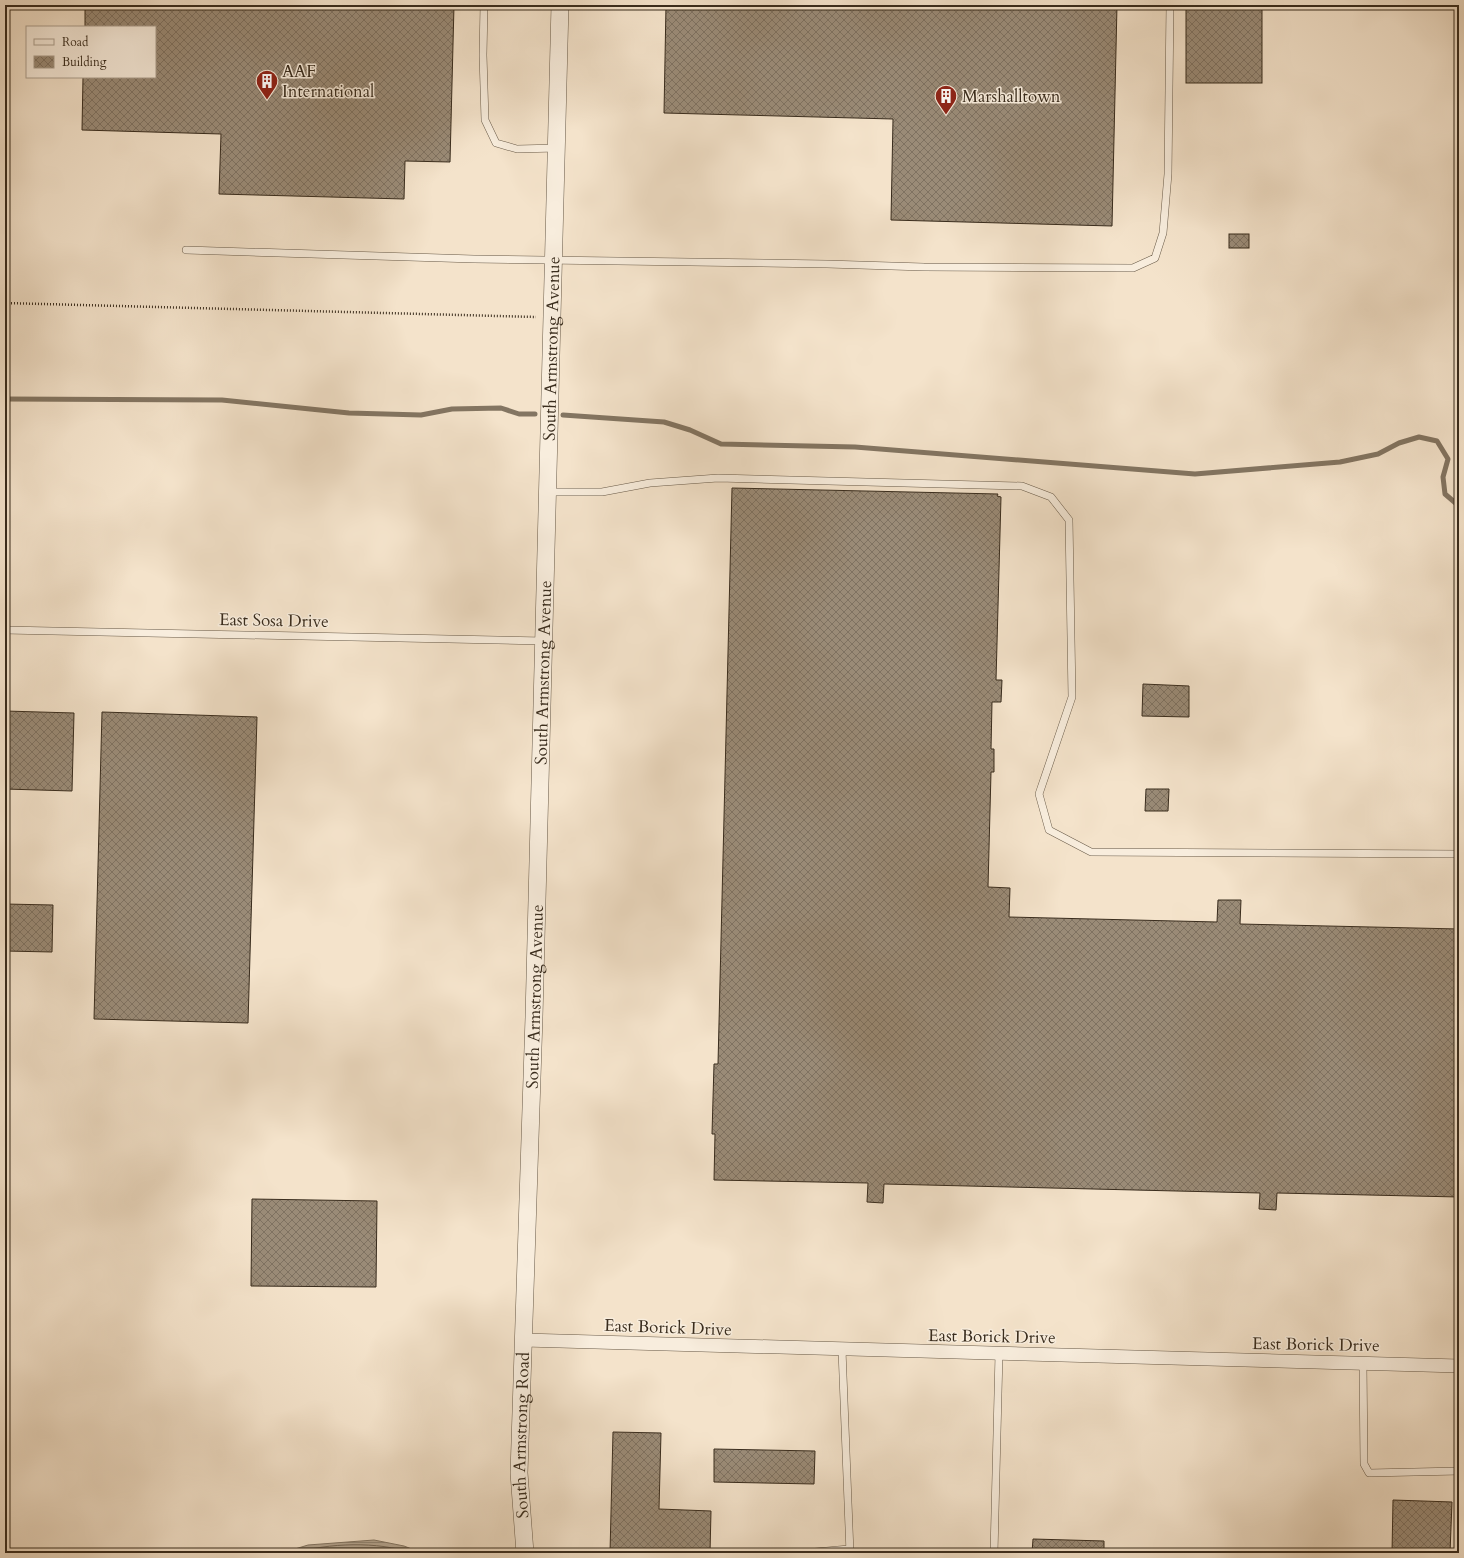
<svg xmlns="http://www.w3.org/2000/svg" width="1464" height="1558" font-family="Cardo,serif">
  <defs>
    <pattern id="water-rules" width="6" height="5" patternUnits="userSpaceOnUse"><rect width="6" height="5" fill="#b4a590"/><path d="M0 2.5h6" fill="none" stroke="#938775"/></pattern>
    <pattern id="building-cross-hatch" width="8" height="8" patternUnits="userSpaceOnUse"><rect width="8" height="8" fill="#9a8b77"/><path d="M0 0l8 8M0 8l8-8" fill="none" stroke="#7f7261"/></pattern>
  </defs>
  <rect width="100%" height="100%" fill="#f4e3cb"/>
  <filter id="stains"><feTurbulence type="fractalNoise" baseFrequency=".005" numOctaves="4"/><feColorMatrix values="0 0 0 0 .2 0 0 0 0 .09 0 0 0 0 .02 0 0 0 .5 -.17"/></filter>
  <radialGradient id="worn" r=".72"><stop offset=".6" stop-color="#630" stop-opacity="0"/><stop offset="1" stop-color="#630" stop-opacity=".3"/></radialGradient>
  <path fill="url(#water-rules)" stroke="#837562" d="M374,1540l30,6 18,7h-140l26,-8z"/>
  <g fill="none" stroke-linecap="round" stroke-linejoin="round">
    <g stroke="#766856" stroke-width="1">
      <path d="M295,1553c32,-10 84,-12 116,0"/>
      <path d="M318,1553l56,-4 19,4"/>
    </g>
    <g stroke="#837562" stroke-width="5">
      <path d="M5,399l217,1 127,13 72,2 31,-6 49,-1 18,6h16"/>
      <path d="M563,415l101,7 26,8 31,14 134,3 340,27 145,-12 38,-8 21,-11 20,-6 18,4 11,18 -5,18 2,17 14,12"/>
    </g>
  </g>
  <g fill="url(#building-cross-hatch)" stroke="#392c1d">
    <path d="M85,5h369l-4,157 -45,-1 -1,38 -185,-5 2,-60 -139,-4 1,-53h72v-50h-70z"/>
    <path d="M666,5h451l-5,221 -221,-6 2,-101 -229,-6z"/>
    <rect x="1186" y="6" width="76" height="77"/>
    <rect x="1229" y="234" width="20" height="14"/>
    <path d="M732,488l266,6 -1,2 4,1 -5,183h6l-1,22h-9l-1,47h3v23h-3l-3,115 22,1 -1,29 208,5 1,-22h23l-1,24 219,5v268l-182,-4 -1,17 -17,-1 1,-16 -376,-9 -1,19 -16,-1 1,-19 -154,-3 1,-46h-3l2,-70h4z"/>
    <path d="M1143,684l46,2v31l-47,-1z"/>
    <path d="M5,711l69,2 -2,78 -67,-2z"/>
    <path d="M102,712l155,5 -9,306 -154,-4z"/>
    <path d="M1146,789h23l-1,22h-23z"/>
    <path d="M5,904l48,1 -1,47 -47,-1z"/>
    <path d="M252,1199l125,2 -1,86 -125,-1z"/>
    <path d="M613,1432l48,1 -2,76 52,2 -1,42h-100z"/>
    <path d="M714,1449l101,2 -1,33 -100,-2z"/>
    <path d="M1393,1500l59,2 -2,51h-58z"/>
    <path d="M1033,1539l71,2v12h-72z"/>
  </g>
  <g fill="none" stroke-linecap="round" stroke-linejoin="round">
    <g stroke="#685a48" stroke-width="8">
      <g id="service">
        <path d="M484,5l-1,50 2,65 11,23 21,6 40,-1"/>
        <path d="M186,250l288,9 353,5 97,3 209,1 22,-10 8,-25 5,-59 2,-169"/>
        <path d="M547,492h55l48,-9 68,-5 304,8 29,11 18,23 3,177 -33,97 10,36 42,22 368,2"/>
        <path d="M5,630l538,11"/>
        <path d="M842,1350l8,203"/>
        <path d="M1363,1364l1,100 5,9 90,-2"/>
        <path d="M804,1553l45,-4"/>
        <path d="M994,1553l5,-199"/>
      </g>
    </g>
    <g stroke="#685a48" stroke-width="14">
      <path id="minor" d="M524,1340l935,26"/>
    </g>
    <g stroke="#685a48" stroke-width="18">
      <g id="tertiary">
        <path id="s1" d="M525,1553l-6,-80 15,-456 26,-1012"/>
      </g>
    </g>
    <path stroke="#392c1d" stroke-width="2.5" stroke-dasharray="1 2" stroke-linecap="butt" d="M5,303l531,14"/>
    <use href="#service" stroke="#f8eddd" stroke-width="7"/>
    <use href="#minor" stroke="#f8eddd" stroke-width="13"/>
    <use href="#tertiary" stroke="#f8eddd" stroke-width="17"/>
  </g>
  <defs>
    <g id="building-pin" transform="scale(1.15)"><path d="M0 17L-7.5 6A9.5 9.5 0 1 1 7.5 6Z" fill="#8f2418" stroke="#f8eddd"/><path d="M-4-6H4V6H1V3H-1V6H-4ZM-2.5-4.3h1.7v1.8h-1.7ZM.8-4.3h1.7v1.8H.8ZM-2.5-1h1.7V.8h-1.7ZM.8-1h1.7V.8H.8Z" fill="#fff"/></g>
  </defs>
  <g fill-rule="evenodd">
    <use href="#building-pin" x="267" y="81"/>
    <use href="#building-pin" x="946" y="96"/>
  </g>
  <g text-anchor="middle" stroke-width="3" stroke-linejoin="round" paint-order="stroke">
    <g font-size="17" fill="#392c1d" stroke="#f8eddd" text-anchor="start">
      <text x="282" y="77">AAF<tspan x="282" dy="20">International</tspan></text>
      <text x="962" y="102">Marshalltown</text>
    </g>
    <g font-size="17" fill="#392c1d" stroke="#f8eddd">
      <text dy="6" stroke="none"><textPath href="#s1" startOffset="1205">South Armstrong Avenue</textPath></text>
      <text transform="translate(274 620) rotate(1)" y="6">East Sosa Drive</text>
      <text dy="6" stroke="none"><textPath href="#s1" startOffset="881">South Armstrong Avenue</textPath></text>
      <text dy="6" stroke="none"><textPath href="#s1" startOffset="557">South Armstrong Avenue</textPath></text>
      <text transform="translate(668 1327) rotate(2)" y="6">East Borick Drive</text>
      <text transform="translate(992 1336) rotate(1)" y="6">East Borick Drive</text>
      <text transform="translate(1316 1344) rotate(1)" y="6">East Borick Drive</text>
      <text dy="6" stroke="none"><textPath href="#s1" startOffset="118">South Armstrong Road</textPath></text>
    </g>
  </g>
  <rect width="1464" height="1558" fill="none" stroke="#f4e3cb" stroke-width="20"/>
  <rect x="6" y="6" width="1452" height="1546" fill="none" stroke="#392c1d" stroke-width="2"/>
  <rect x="10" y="10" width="1444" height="1538" fill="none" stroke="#392c1d"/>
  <rect x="26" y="26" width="130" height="52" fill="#f8eddd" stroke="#aca090"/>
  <rect x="34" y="39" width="20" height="6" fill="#f8eddd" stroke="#aca090"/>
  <text x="62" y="46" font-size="12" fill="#392c1d">Road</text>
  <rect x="34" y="56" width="20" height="12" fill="url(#building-cross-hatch)" stroke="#aca090"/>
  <text x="62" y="66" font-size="12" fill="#392c1d">Building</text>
  <rect width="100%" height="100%" filter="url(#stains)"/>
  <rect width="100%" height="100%" fill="url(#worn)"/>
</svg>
